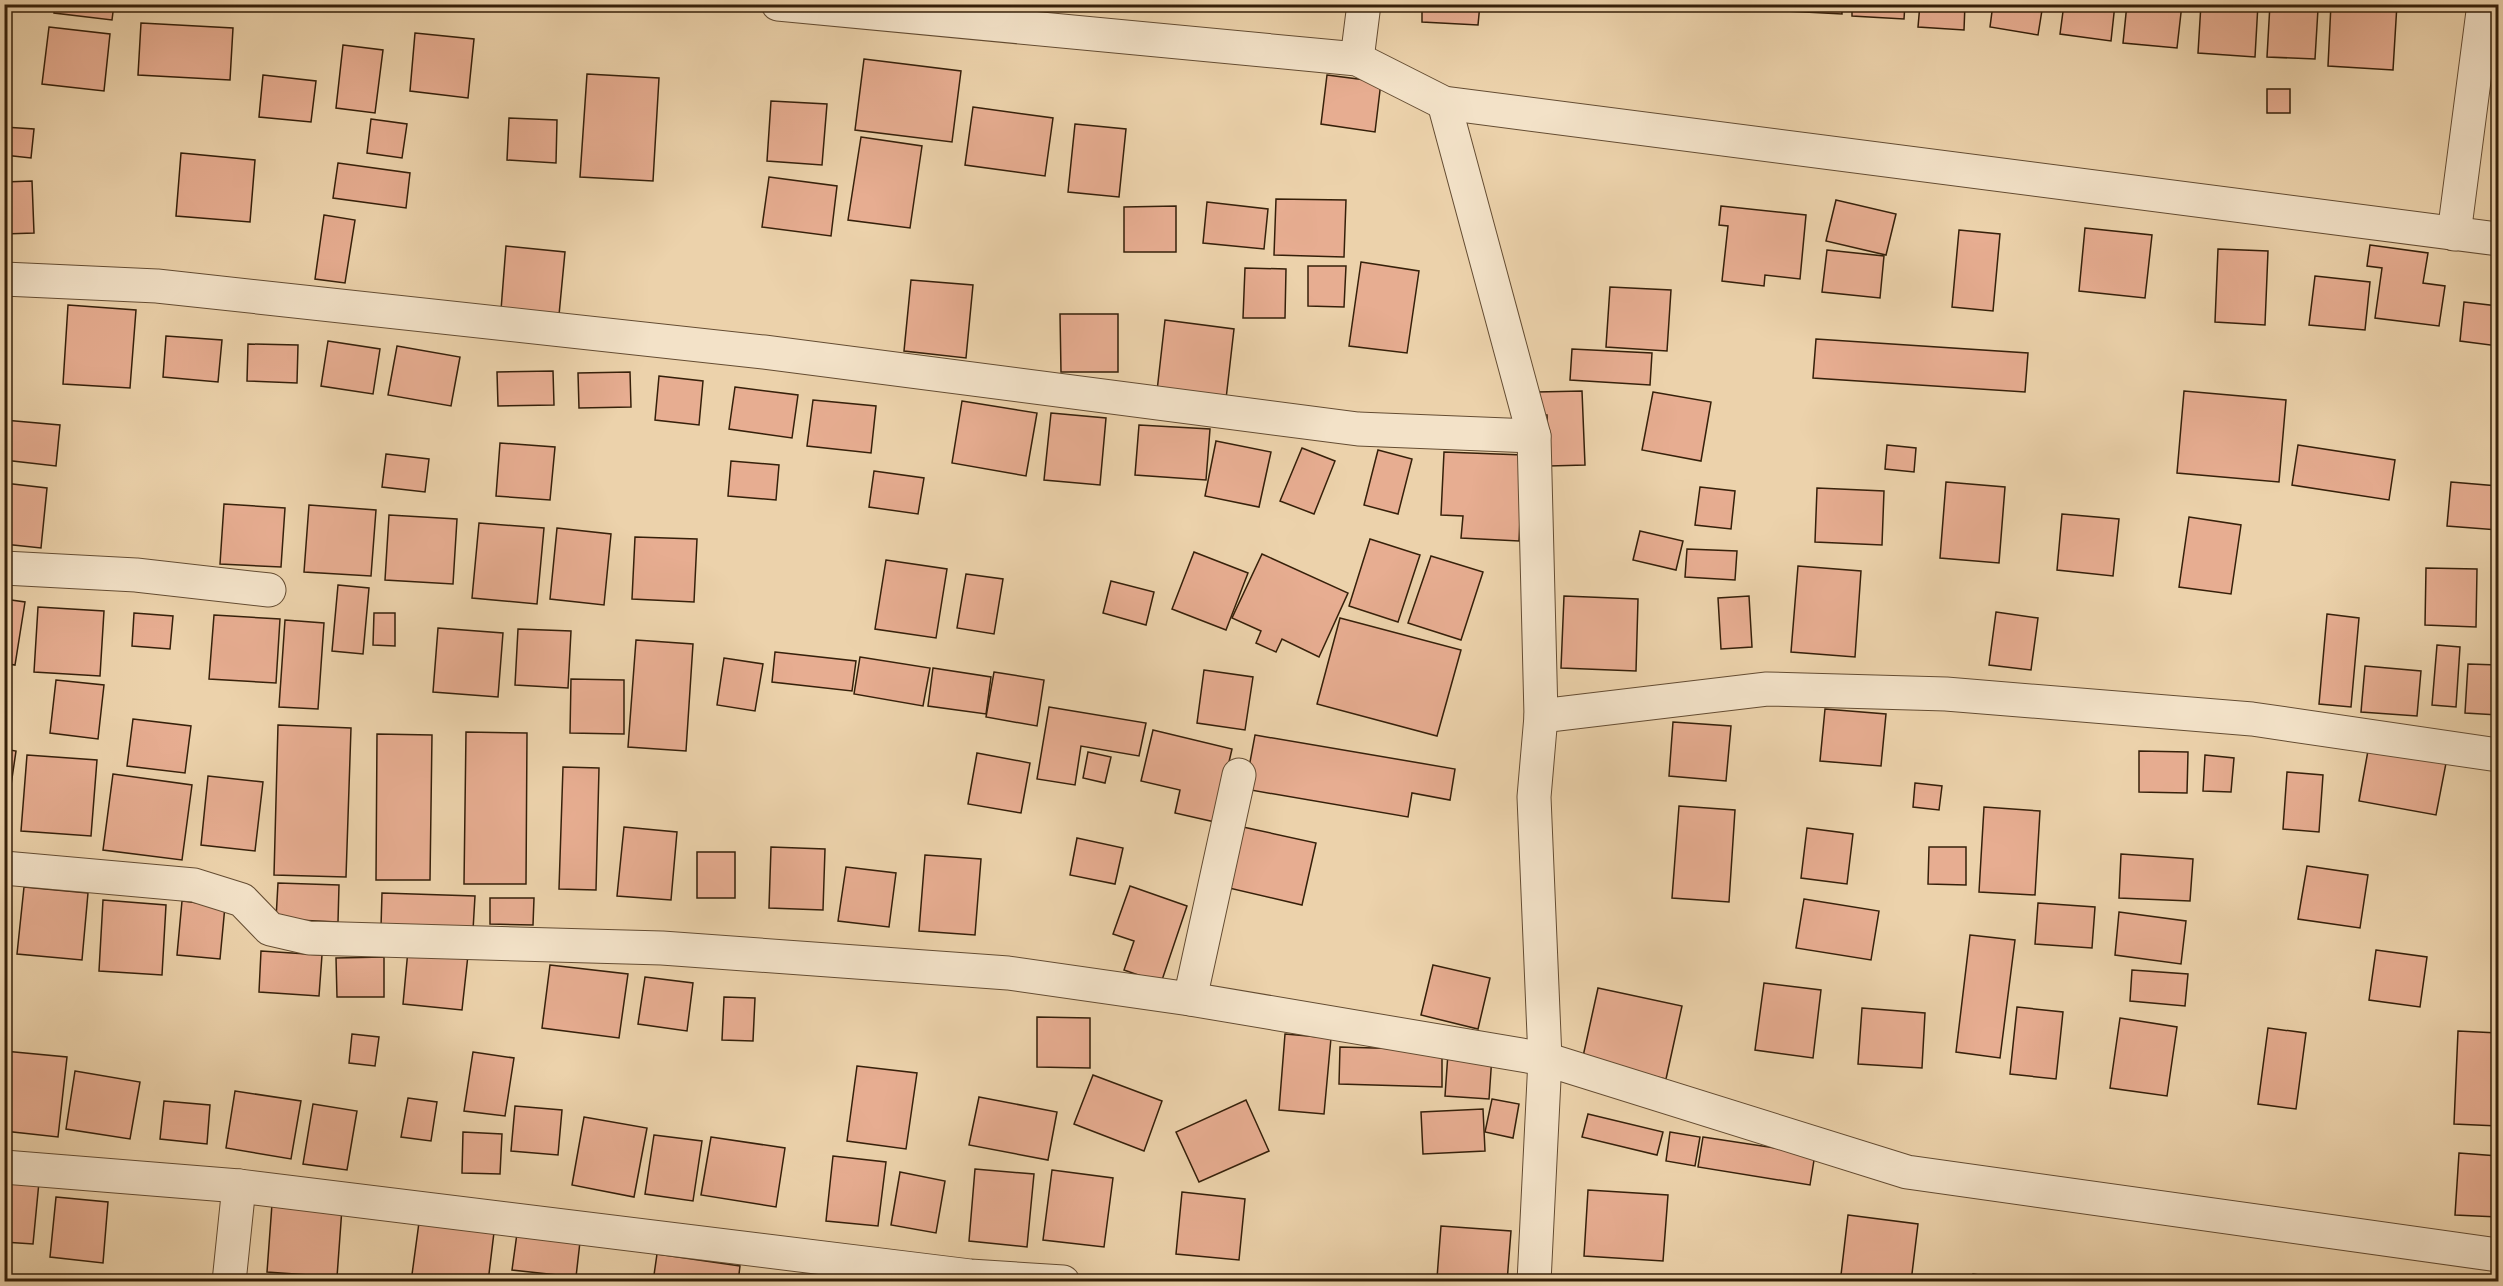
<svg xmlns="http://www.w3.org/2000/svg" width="2503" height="1286" font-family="'EB Garamond',serif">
  <rect width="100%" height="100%" fill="#ecd2ab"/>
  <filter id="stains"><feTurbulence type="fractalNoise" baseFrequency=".00333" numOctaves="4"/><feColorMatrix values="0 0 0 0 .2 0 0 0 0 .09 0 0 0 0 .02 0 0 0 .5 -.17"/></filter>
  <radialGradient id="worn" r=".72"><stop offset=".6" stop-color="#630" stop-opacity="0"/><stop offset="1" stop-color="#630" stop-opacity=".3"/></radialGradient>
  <g fill="#e7ad91" stroke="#36200a" stroke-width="1.5">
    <path d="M55,4h59l-2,16 -58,-7z"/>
    <path d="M1400,4h80l-2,21 -56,-3v-12h-18z"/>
    <path d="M1786,4h56v10l-56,-3z"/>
    <path d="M1852,4h53l-1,15 -52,-3z"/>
    <path d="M1920,4h45l-1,26 -46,-3z"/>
    <path d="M1993,4h50l-5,31 -48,-8z"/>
    <path d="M2064,4h51l-4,37 -51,-7z"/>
    <path d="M2127,4h55l-5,44 -54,-5z"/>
    <path d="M2201,4h57l-3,53 -57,-4z"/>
    <path d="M2270,4h24v3l24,2 -3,50 -48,-2z"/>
    <path d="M2331,4h66l-4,66 -65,-4z"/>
    <path d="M141,23l92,5 -3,52 -92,-5z"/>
    <path d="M49,27l61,7 -6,57 -62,-7z"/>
    <path d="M415,33l59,6 -6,59 -58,-7z"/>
    <path d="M343,45l40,5 -8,63 -39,-5z"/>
    <path d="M864,59l97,12 -9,71 -97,-12z"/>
    <path d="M587,74l72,4 -6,103 -73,-4z"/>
    <path d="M263,75l53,6 -5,41 -52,-5z"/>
    <path d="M1327,75l54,7 -6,50 -54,-8z"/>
    <rect x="2267" y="89" width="23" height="24"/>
    <path d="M771,101l56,3 -5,61 -55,-4z"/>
    <path d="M973,107l80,11 -8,58 -80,-11z"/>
    <path d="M509,118l48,2 -1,43 -49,-3z"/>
    <path d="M371,119l36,5 -5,34 -35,-5z"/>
    <path d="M1075,124l51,5 -7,68 -51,-5z"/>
    <path d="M4,127l30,2 -3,29 -27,-3z"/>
    <path d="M861,137l61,9 -12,82 -62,-8z"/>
    <path d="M181,153l74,7 -5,62 -74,-6z"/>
    <path d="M338,163l72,10 -4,35 -73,-10z"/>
    <path d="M769,177l68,9 -6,50 -69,-9z"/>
    <path d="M32,181l2,52 -30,1v-52z"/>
    <path d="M1276,199l70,1 -2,57 -70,-2z"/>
    <path d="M1836,200l60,14 -10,41 -60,-14z"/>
    <path d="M1207,202l61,7 -4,40 -61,-6z"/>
    <path d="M1176,206v46h-52v-45z"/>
    <path d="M1721,206l85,9 -6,64 -35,-4 -1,11 -42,-5 6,-55 -9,-1z"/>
    <path d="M324,215l31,5 -10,63 -30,-4z"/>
    <path d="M2085,228l67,7 -7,63 -66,-7z"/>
    <path d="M1959,230l41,4 -7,77 -41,-4z"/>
    <path d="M2370,245l58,8 -5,30 22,3 -6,40 -64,-8 7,-50 -15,-2z"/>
    <path d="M506,246l59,6 -6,63 -58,-5z"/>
    <path d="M2218,249l50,2 -3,74 -50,-3z"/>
    <path d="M1827,250l57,6 -4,42 -58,-6z"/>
    <path d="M1361,262l58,9 -12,82 -58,-7z"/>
    <path d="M1308,266h38l-2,41 -36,-1z"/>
    <path d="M1245,268l41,1 -1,49h-42z"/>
    <path d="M2315,276l55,6 -5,48 -56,-5z"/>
    <path d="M911,280l62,5 -7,73 -62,-7z"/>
    <path d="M1610,287l61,3 -4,61 -61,-4z"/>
    <path d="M2464,302l34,4v40l-38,-5z"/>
    <path d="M68,305l68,5 -6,78 -67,-4z"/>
    <path d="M1060,314h58v58h-57z"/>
    <path d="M1165,320l69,9 -8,70 -69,-8z"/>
    <path d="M166,336l56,4 -4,42 -55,-5z"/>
    <path d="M1816,339l212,14 -3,39 -212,-14z"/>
    <path d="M328,341l52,8 -7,45 -52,-8z"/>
    <path d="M248,344l50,1 -1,38 -50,-2z"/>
    <path d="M397,346l63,11 -9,49 -63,-11z"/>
    <path d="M1572,349l80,4 -2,32 -80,-5z"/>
    <path d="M553,371l1,34 -56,1 -1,-34z"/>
    <path d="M630,372l1,35 -52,1 -1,-35z"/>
    <path d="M659,376l44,5 -4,44 -44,-5z"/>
    <path d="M735,387l63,8 -6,43 -63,-9z"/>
    <path d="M1582,391l3,74 -36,1 -2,-51h-9l-1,-23z"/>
    <path d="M2184,391l102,9 -7,82 -102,-9z"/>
    <path d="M1653,392l58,10 -10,59 -59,-11z"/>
    <path d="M813,400l63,6 -5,47 -64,-7z"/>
    <path d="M962,401l75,12 -11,63 -74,-13z"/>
    <path d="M1051,413l55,5 -6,67 -56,-5z"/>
    <path d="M4,420l56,5 -4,41 -52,-6z"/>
    <path d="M1139,425l71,4 -4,51 -71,-5z"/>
    <path d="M1216,441l55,11 -12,55 -54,-11z"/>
    <path d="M500,443l55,4 -5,53 -54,-4z"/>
    <path d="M1887,445l29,3 -2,24 -29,-3z"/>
    <path d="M2298,445l97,15 -6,40 -97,-15z"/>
    <path d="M1302,448l33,13 -21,53 -34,-13z"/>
    <path d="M1378,450l34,9 -14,55 -34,-9z"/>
    <path d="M1444,452l79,3 -4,86 -58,-3 2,-22 -22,-1z"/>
    <path d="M386,454l43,5 -4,33 -43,-5z"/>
    <path d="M731,461l48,4 -3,35 -48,-4z"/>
    <path d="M874,471l50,7 -6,36 -49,-7z"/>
    <path d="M1946,482l59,5 -6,76 -59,-5z"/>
    <path d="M2451,482l47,4v44l-51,-4z"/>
    <path d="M4,483l43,5 -6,60 -37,-4z"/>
    <path d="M1700,487l35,4 -4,38 -36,-4z"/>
    <path d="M1817,488l67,3 -2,54 -67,-3z"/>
    <path d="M224,504l61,4 -4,59 -61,-3z"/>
    <path d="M309,505l67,5 -5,66 -67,-4z"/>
    <path d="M2062,514l57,5 -6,57 -56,-6z"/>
    <path d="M389,515l68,4 -4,65 -68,-4z"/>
    <path d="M2189,517l52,8 -10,69 -52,-7z"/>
    <path d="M479,523l65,5 -7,76 -65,-6z"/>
    <path d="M557,528l54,6 -7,71 -54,-6z"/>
    <path d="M1640,531l43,10 -7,29 -43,-10z"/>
    <path d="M635,537l62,2 -3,63 -62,-3z"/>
    <path d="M1370,539l50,16 -22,67 -49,-16z"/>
    <path d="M1687,549l50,2 -2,29 -50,-3z"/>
    <path d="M1194,552l54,21 -22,57 -54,-21z"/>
    <path d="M1262,554l86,39 -29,64 -37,-18 -6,13 -20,-9 5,-12 -29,-13z"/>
    <path d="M1431,556l52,16 -22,68 -53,-17z"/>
    <path d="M886,560l61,9 -11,69 -61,-9z"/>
    <path d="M1798,566l63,5 -6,86 -64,-5z"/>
    <path d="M2426,568l51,1 -1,58 -51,-2z"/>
    <path d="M966,574l37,5 -9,55 -37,-6z"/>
    <path d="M1111,581l43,11 -8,33 -43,-12z"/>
    <path d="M338,585l31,3 -6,66 -31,-3z"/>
    <path d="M1564,596l74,3 -2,72 -75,-3z"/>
    <path d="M1749,596l3,51 -31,2 -3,-51z"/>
    <path d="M4,599l21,3 -10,63 -11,-2z"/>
    <path d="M38,607l66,4 -4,65 -66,-4z"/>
    <path d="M1996,612l42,6 -7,52 -42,-5z"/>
    <path d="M134,613l39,3 -3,33 -38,-3z"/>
    <path d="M374,613h21v33l-22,-1z"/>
    <path d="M2327,614l32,4 -8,89 -32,-3z"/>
    <path d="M214,615l66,4 -4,64 -67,-4z"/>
    <path d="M1340,618l121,32 -24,86 -120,-32z"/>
    <path d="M285,620l39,3 -6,86 -39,-2z"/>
    <path d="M438,628l65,5 -5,64 -65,-5z"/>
    <path d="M518,629l53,2 -3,57 -53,-3z"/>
    <path d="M636,640l57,4 -7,107 -58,-4z"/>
    <path d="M2437,645l23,2 -4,60 -24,-2z"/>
    <path d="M775,652l81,9 -4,30 -80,-9z"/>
    <path d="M860,657l70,11 -7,38 -69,-12z"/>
    <path d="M724,658l39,6 -8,47 -38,-6z"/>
    <path d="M2468,664l30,1v50l-33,-2z"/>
    <path d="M2365,666l56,5 -4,45 -56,-4z"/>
    <path d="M933,668l58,9 -5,37 -58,-8z"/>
    <path d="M1204,670l49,7 -8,53 -48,-7z"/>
    <path d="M994,672l50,8 -7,46 -51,-9z"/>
    <path d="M571,679l53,1v54l-54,-1z"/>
    <path d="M56,680l48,5 -6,54 -48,-6z"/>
    <path d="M1049,707l97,16 -7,33 -58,-10 -6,39 -38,-6z"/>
    <path d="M1825,709l61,5 -5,52 -61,-5z"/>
    <path d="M133,719l58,7 -6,47 -58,-7z"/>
    <path d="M1673,722l58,4 -5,55 -57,-5z"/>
    <path d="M278,725l73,3 -5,149 -72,-2z"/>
    <path d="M1153,730l79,19 -17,73 -40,-9 5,-23 -39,-9z"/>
    <path d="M466,732l61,1 -1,151h-62z"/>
    <path d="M377,734l55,1 -2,145h-54z"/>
    <path d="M1255,735l200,34 -5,31 -38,-7 -4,24 -163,-28z"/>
    <path d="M2369,745l78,13 -11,57 -77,-14z"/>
    <path d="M4,749l12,2 -11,75h-1z"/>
    <path d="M2139,751l49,1 -1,41 -48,-1z"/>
    <path d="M1088,752l23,5 -6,26 -22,-5z"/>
    <path d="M977,753l53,10 -9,50 -53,-9z"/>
    <path d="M27,755l70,5 -6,76 -70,-5z"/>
    <path d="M2205,755l29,3 -3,34 -28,-1z"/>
    <path d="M563,767l36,1 -3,122 -37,-1z"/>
    <path d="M2287,772l36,3 -4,57 -36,-3z"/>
    <path d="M113,774l79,11 -10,75 -79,-10z"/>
    <path d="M208,776l55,6 -8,69 -54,-6z"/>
    <path d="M1915,783l27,3 -3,24 -26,-3z"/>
    <path d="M1679,806l56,4 -6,92 -57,-4z"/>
    <path d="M1984,807l56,4 -5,84 -56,-3z"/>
    <path d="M624,827l53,5 -6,68 -54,-4z"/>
    <path d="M1243,827l73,16 -14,62 -73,-17z"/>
    <path d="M1807,828l46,6 -6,50 -46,-6z"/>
    <path d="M1077,838l46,10 -8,36 -45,-9z"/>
    <path d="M771,847l54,2 -2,61 -54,-2z"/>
    <path d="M1929,847h37v38l-38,-1z"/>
    <rect x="697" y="852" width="38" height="46"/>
    <path d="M2121,854l72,5 -3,42 -71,-3z"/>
    <path d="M925,855l56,4 -6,76 -56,-4z"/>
    <path d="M2307,866l61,9 -8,53 -62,-9z"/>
    <path d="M846,867l50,6 -7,54 -51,-6z"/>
    <path d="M278,883l61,2 -1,37 -62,-3z"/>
    <path d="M1130,886l57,20 -26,77 -37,-13 10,-29 -21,-7z"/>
    <path d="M24,887l64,6 -6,67 -65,-6z"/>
    <path d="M382,893l93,3 -2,34 -92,-3z"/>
    <path d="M490,898h44l-1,27 -43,-1z"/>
    <path d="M1804,899l75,12 -8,49 -75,-12z"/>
    <path d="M103,900l63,5 -4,70 -63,-4z"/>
    <path d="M182,901l43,5 -5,53 -43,-4z"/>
    <path d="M2038,903l57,4 -3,41 -57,-4z"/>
    <path d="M2119,912l67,9 -5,43 -66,-9z"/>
    <path d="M1970,935l45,5 -15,118 -44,-6z"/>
    <path d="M408,950l60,5 -6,55 -59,-6z"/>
    <path d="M2376,950l51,7 -7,50 -51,-7z"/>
    <path d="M261,951l61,4 -3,41 -60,-4z"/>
    <path d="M384,957v40h-47l-1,-39z"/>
    <path d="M550,965l78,9 -9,64 -77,-10z"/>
    <path d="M1433,965l57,13 -12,51 -57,-14z"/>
    <path d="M2132,970l56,4 -3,32 -55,-5z"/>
    <path d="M645,977l48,6 -6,48 -49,-7z"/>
    <path d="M1764,983l57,7 -8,68 -58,-8z"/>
    <path d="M1598,988l84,18 -16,73 -84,-18z"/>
    <path d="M724,997l31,1 -2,43 -31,-1z"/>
    <path d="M2017,1007l46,5 -7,67 -46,-5z"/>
    <path d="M1862,1008l63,5 -3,55 -64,-4z"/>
    <path d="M1037,1017l53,1v50l-53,-1z"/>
    <path d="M2120,1018l57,9 -10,69 -57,-8z"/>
    <path d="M2268,1028l38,5 -10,76 -38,-5z"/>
    <path d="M2458,1031l40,2v93l-44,-2z"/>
    <path d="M352,1034l27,3 -4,29 -26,-3z"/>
    <path d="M1285,1034l46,4 -7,76 -45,-4z"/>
    <path d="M1340,1047l102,3v37l-103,-3z"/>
    <path d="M4,1051l63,6 -9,80 -54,-6z"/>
    <path d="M473,1052l41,6 -9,58 -41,-5z"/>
    <path d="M1448,1053l44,3 -3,43 -44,-3z"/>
    <path d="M857,1066l60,7 -11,76 -59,-8z"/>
    <path d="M75,1071l65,11 -10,57 -64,-10z"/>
    <path d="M1093,1075l69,26 -18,50 -70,-27z"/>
    <path d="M235,1091l66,10 -10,58 -65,-11z"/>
    <path d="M979,1097l78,15 -9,48 -79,-15z"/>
    <path d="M408,1098l29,4 -6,39 -30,-4z"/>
    <path d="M1492,1099l27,5 -6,34 -28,-6z"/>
    <path d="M1246,1100l23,51 -70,31 -23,-50z"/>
    <path d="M164,1101l46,4 -3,39 -47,-5z"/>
    <path d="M313,1104l44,7 -10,59 -44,-6z"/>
    <path d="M515,1106l47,4 -4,45 -47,-4z"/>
    <path d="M1483,1109l2,42 -62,3 -2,-42z"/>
    <path d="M1588,1114l75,18 -6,23 -75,-18z"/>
    <path d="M584,1117l63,11 -13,69 -62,-12z"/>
    <path d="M463,1132l39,2 -2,40 -38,-1z"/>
    <path d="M1670,1132l30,5 -5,29 -29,-5z"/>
    <path d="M654,1135l48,6 -9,60 -48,-7z"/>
    <path d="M711,1137l74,11 -9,59 -75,-12z"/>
    <path d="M1703,1137l112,17 -5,31 -112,-18z"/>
    <path d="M2459,1153l39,3v61l-43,-2z"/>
    <path d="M833,1156l53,6 -8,64 -52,-5z"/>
    <path d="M975,1169l59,5 -7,73 -58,-6z"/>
    <path d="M1052,1170l61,8 -9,69 -61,-7z"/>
    <path d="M900,1172l45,9 -9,52 -45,-8z"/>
    <path d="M4,1179l35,3 -6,62 -29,-2z"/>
    <path d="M1588,1190l80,5 -5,66 -79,-5z"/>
    <path d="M1182,1192l63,7 -6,61 -63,-6z"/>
    <path d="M56,1197l52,5 -5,61 -53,-6z"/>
    <path d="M272,1204l70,4 -5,69 -70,-5z"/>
    <path d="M420,1215l75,9 -7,58h-77z"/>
    <path d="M1848,1215l70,9 -7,58 -70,-7z"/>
    <path d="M518,1226l63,7 -5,44 -64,-7z"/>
    <path d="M1441,1226l70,5 -4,51 -70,-4z"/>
    <path d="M657,1254l83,12 -2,16h-85z"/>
    <path d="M1973,1274l50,8h-51z"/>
  </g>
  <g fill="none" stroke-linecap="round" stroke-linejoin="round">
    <g stroke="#644c32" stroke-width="35">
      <g id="street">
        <path d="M778,4l579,55 87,44 1054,136"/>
        <path d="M1357,59l7,-55"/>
        <path d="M1444,103l90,333 7,280 -7,81 11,262 -11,223"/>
        <path d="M2454,234l30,-230"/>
        <path d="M4,279l153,7 607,66 594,77 176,7"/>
        <path d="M4,568l132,7 133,15"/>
        <path d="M1541,716l226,-27 179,5 306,25 246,36"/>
        <path d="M4,868l190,17 48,15 28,29 39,9 353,10 346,25 182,26 355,60 362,113 591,83"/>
        <path d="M1190,999l49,-224"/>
        <path d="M4,1167l235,19 731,90 93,6"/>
        <path d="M229,1282l10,-96"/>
      </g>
    </g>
    <use href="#street" stroke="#f3e2c8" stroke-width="33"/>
  </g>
  <rect width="2503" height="1286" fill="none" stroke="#ecd2ab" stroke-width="24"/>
  <rect x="6" y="6" width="2491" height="1274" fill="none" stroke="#36200a" stroke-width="3"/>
  <rect x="12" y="12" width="2479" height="1262" fill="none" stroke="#36200a" stroke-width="1.5"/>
  <rect width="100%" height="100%" filter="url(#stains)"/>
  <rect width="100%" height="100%" fill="url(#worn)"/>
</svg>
